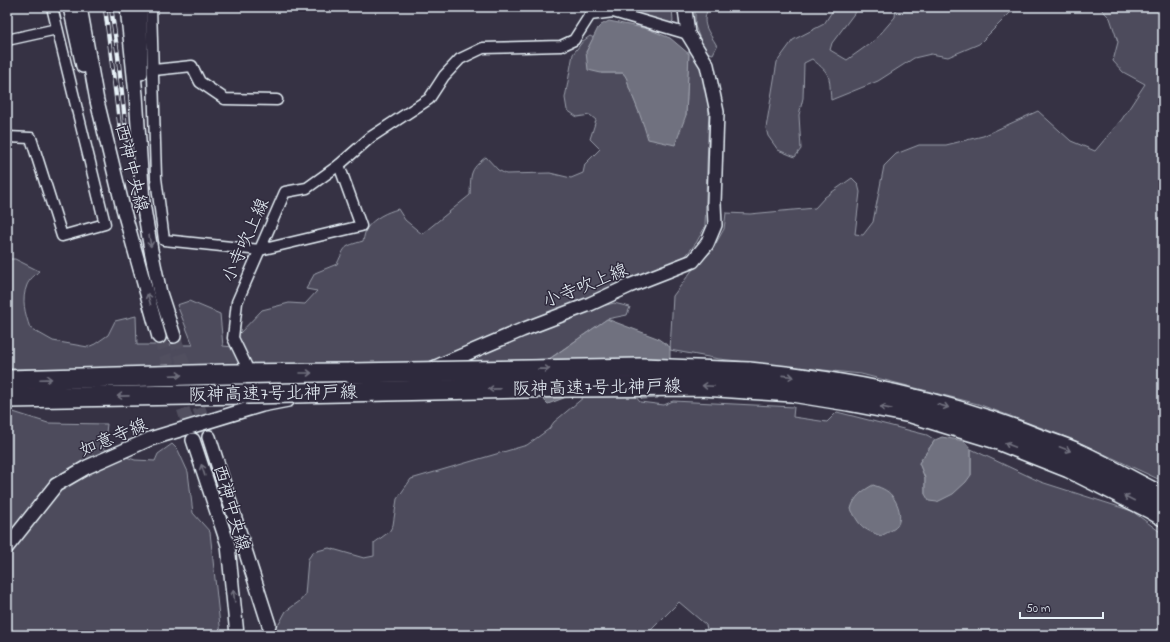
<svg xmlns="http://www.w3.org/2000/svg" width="1170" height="642" font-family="'Indie Flower','Klee One',sans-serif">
  <rect width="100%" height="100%" fill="#363244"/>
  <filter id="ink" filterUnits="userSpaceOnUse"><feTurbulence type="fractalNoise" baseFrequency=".025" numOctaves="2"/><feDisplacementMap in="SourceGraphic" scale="8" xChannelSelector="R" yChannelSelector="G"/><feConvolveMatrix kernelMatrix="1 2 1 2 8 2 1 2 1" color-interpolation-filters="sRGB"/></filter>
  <g filter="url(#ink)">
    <g fill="#4d4b5c" stroke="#9a9eaa">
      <path d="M613,7h59l1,15 -8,2z"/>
      <path d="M695,7h14c-9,17 -1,23 8,39l-4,8 -8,-2 -10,-26z"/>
      <path d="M831,7h28l-27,36 -2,7 17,10 28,-20 20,-23 1,-10h122l-8,6 -31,31 -31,13 -17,-3 -17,4 -36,23 -47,19c-2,-24 1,-25 -19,-41l-8,4 -1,35 -4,17 2,34 -6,8 -17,-7 -10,-14 -2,-8 11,-66 16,-22 31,-16 9,-14z"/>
      <path d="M1099,7h64v158l-4,6 1,8 3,1v293l-5,6 -84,-39 -96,-36 -117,-30 -142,-15 -49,-9 3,-54 20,-27 18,-17 13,-23 2,-16 24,1 65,-6 10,-11 27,-19 6,6 2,8 -5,42 8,1 10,-13 11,-56 12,-12 23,-9h27l37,-9 55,-25 33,30 24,10 27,-32 23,-35 -22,-12 -10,-11 5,-19 -8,-24z"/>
      <path d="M590,36l4,2 -8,14 15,21h22c6,7 4,9 7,17 7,17 14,32 19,49l37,-24 3,-67 14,23 6,36 -4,120 -9,16 -12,15 -247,104 -234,6 -196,1v-110h8l24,12c-4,4 -10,9 -12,14 -6,15 -2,28 3,43l23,13 35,6 7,-3 13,-9 7,-14 21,-5 1,29h56l-16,-40 12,-4 31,13 3,32 10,1 5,-12 24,-25 27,-7 16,1 12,-13 -11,-2 9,-16 22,-9c9,-19 6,-17 26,-23 1,-4 2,-10 4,-13 7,-10 20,-16 31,-19l7,11 17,14 48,-39c1,-21 -1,-25 16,-38l12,13 8,4 44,-1 21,5 12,-5 2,-9 15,-15 -10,-10 6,-19 -6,-5 -13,2 -10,-7 -2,-12 8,-44 10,-13z"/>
      <path d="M614,303l16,4 -3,8 -20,4 -58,40 -84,3 115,-50z"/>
      <path d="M635,396l5,6 24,3 9,-4 121,6 -1,10 34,5 10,-10 90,23 8,5 -16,23 6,15v16l46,-19v-26l70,33 91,29 31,23v101h-455l-2,-10 -27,-23 -33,33h-400v-1l33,-10 7,-13 14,-10 5,-6 3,-36 5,-7 16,-4 35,10 10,-2v-13l15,-11 4,-7 4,-26 14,-20 116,-34 22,-16 5,-7 30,-25z"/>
      <path d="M7,410l41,13 59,1 -3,25 31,11 20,1 3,-7 14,-10 6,6 10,22 5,41 17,19 11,103h-214z"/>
    </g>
    <g fill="#70717f" stroke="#a0a4af">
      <path d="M609,21l39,8 22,9 19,16 -3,61 -11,30 -27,-6c-5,-17 -11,-32 -18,-49 -3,-7 -1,-10 -7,-17h-22l-13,-3 -2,-18 12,-24 3,-3z"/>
      <path d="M607,319l50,19 13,9v11l-12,40 -16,1 -9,-12 -46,2 -39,15 -26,-26z"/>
      <path d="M942,437l22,4 7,8v26l-5,7 -13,12 -16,8 -8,-1 -4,-7v-16l-6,-15 16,-23z"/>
      <path d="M873,485c6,2 15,5 19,11 6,7 11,21 5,30 -3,4 -11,7 -16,10 -18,-7 -21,-9 -30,-27 3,-12 11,-18 22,-24z"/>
    </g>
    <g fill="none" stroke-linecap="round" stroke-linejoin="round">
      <g stroke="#514f5f" stroke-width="13" stroke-dasharray="13 6" stroke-linecap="butt">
        <path d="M174,336l35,101"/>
        <path d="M159,337l34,101"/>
        <path d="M269,625l2,10"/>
      </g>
      <g stroke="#e8f1f8" stroke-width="13">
        <g id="minor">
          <path d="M151,7l5,171 8,62 96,10 101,-24 -22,-61"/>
          <path d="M7,40l50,-11"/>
          <path d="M154,70l38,-4 8,16 25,17 52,1"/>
          <path d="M7,137l24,1 31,98 43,-12 -53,-217"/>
          <path d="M246,365l-13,-27 4,-36 48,-110 22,-4 32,-23 32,-28 58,-38 15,-23 16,-17 23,-11 78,-2 13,-6 16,-25 23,-3 75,22"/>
        </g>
      </g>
      <g stroke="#e8f1f8" stroke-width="16">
        <g id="tertiary">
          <path d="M70,7l13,59"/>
          <path d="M80,7l17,94 26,107 36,129"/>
          <path d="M127,7l9,88 7,108 8,47 9,43 14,43"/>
          <path d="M140,7l1,66"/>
          <path d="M433,368l89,-38 68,-26 39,-18 64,-25 14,-17 8,-19 -1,-22 3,-91 -10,-47 -19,-31 -3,-25 1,-2"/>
          <path d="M209,437l60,188"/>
          <path d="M193,440l35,105 9,90"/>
          <path d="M7,547l49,-62 31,-18 63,-28 112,-34 26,-5"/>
        </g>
      </g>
      <g stroke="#e8f1f8" stroke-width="22">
        <g id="motorway">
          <path d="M749,372c99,9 196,29 288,66 13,5 27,9 40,15 29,13 57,30 86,44"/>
          <path d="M7,380l221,-6 123,-1"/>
          <path d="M747,389l45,3 56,9 63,12 82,25 76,30 82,41 12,7"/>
          <path d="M7,398l239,-4"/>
        </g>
      </g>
      <use href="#minor" stroke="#2f2a3d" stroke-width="10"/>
      <use href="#tertiary" stroke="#2f2a3d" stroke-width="13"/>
      <use href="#motorway" stroke="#2f2a3d" stroke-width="19"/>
      <g stroke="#e8f1f8" stroke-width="4.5">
        <g id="rail">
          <path d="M105,7l15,122"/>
          <path d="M111,7l7,49 9,84"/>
        </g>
      </g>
      <use href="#rail" stroke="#2f2a3d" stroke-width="3" stroke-dasharray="9" stroke-linecap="butt"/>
      <g stroke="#e8f1f8" stroke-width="22" stroke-linecap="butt">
        <g id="motorway-bridge">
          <path d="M351,373l291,-5 107,4"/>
          <path d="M246,394l324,-7 133,-1 44,3"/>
        </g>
      </g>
      <use href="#motorway-bridge" stroke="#2f2a3d" stroke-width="19"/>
    </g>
    <defs><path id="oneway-shaft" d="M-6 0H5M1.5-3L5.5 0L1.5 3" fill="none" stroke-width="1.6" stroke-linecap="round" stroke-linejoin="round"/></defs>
    <g stroke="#70707e">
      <use href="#oneway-shaft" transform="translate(150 241) rotate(81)"/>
      <use href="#oneway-shaft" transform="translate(149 299) rotate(-105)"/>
      <use href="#oneway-shaft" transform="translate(544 369) rotate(-1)"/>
      <use href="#oneway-shaft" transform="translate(306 373)"/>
      <use href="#oneway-shaft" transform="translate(176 375) rotate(-2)"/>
      <use href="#oneway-shaft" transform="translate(788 376) rotate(6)"/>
      <use href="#oneway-shaft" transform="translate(46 379) rotate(-2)"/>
      <use href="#oneway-shaft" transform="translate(708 386) rotate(-177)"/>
      <use href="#oneway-shaft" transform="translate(494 389) rotate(179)"/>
      <use href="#oneway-shaft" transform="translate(123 396) rotate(179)"/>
      <use href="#oneway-shaft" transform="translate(943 406) rotate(16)"/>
      <use href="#oneway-shaft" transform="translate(886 408) rotate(-169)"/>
      <use href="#oneway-shaft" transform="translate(1010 445) rotate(-159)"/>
      <use href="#oneway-shaft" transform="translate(1065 449) rotate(21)"/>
      <use href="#oneway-shaft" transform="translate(203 470) rotate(-108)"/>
      <use href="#oneway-shaft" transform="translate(1129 498) rotate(-153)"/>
      <use href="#oneway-shaft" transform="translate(234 596) rotate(-97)"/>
    </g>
  </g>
  <g text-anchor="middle" stroke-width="3" stroke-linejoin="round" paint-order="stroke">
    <g font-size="18" fill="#e8f1f8" stroke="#2f2a3d">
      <text transform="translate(132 168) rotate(76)" y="6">西神中央線</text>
      <text transform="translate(245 240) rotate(-66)" y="6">小寺吹上線</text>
      <text transform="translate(585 285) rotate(-22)" y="6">小寺吹上線</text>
      <text transform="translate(597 387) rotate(-1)" y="6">阪神高速7号北神戸線</text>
      <text transform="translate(273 393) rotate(-1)" y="6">阪神高速7号北神戸線</text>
      <text transform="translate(113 437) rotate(-23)" y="6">如意寺線</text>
      <text transform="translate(232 508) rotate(74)" y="6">西神中央線</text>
    </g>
  </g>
  <rect width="1170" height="642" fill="none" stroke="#2f2a3d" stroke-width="24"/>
  <rect x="12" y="12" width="1146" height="618" fill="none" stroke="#e8f1f8" stroke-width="1.5" filter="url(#ink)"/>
  <path d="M1020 612v6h83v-6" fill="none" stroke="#e8f1f8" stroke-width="2"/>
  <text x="1026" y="612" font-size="12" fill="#e8f1f8" stroke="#2f2a3d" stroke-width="3" paint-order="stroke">50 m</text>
</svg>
